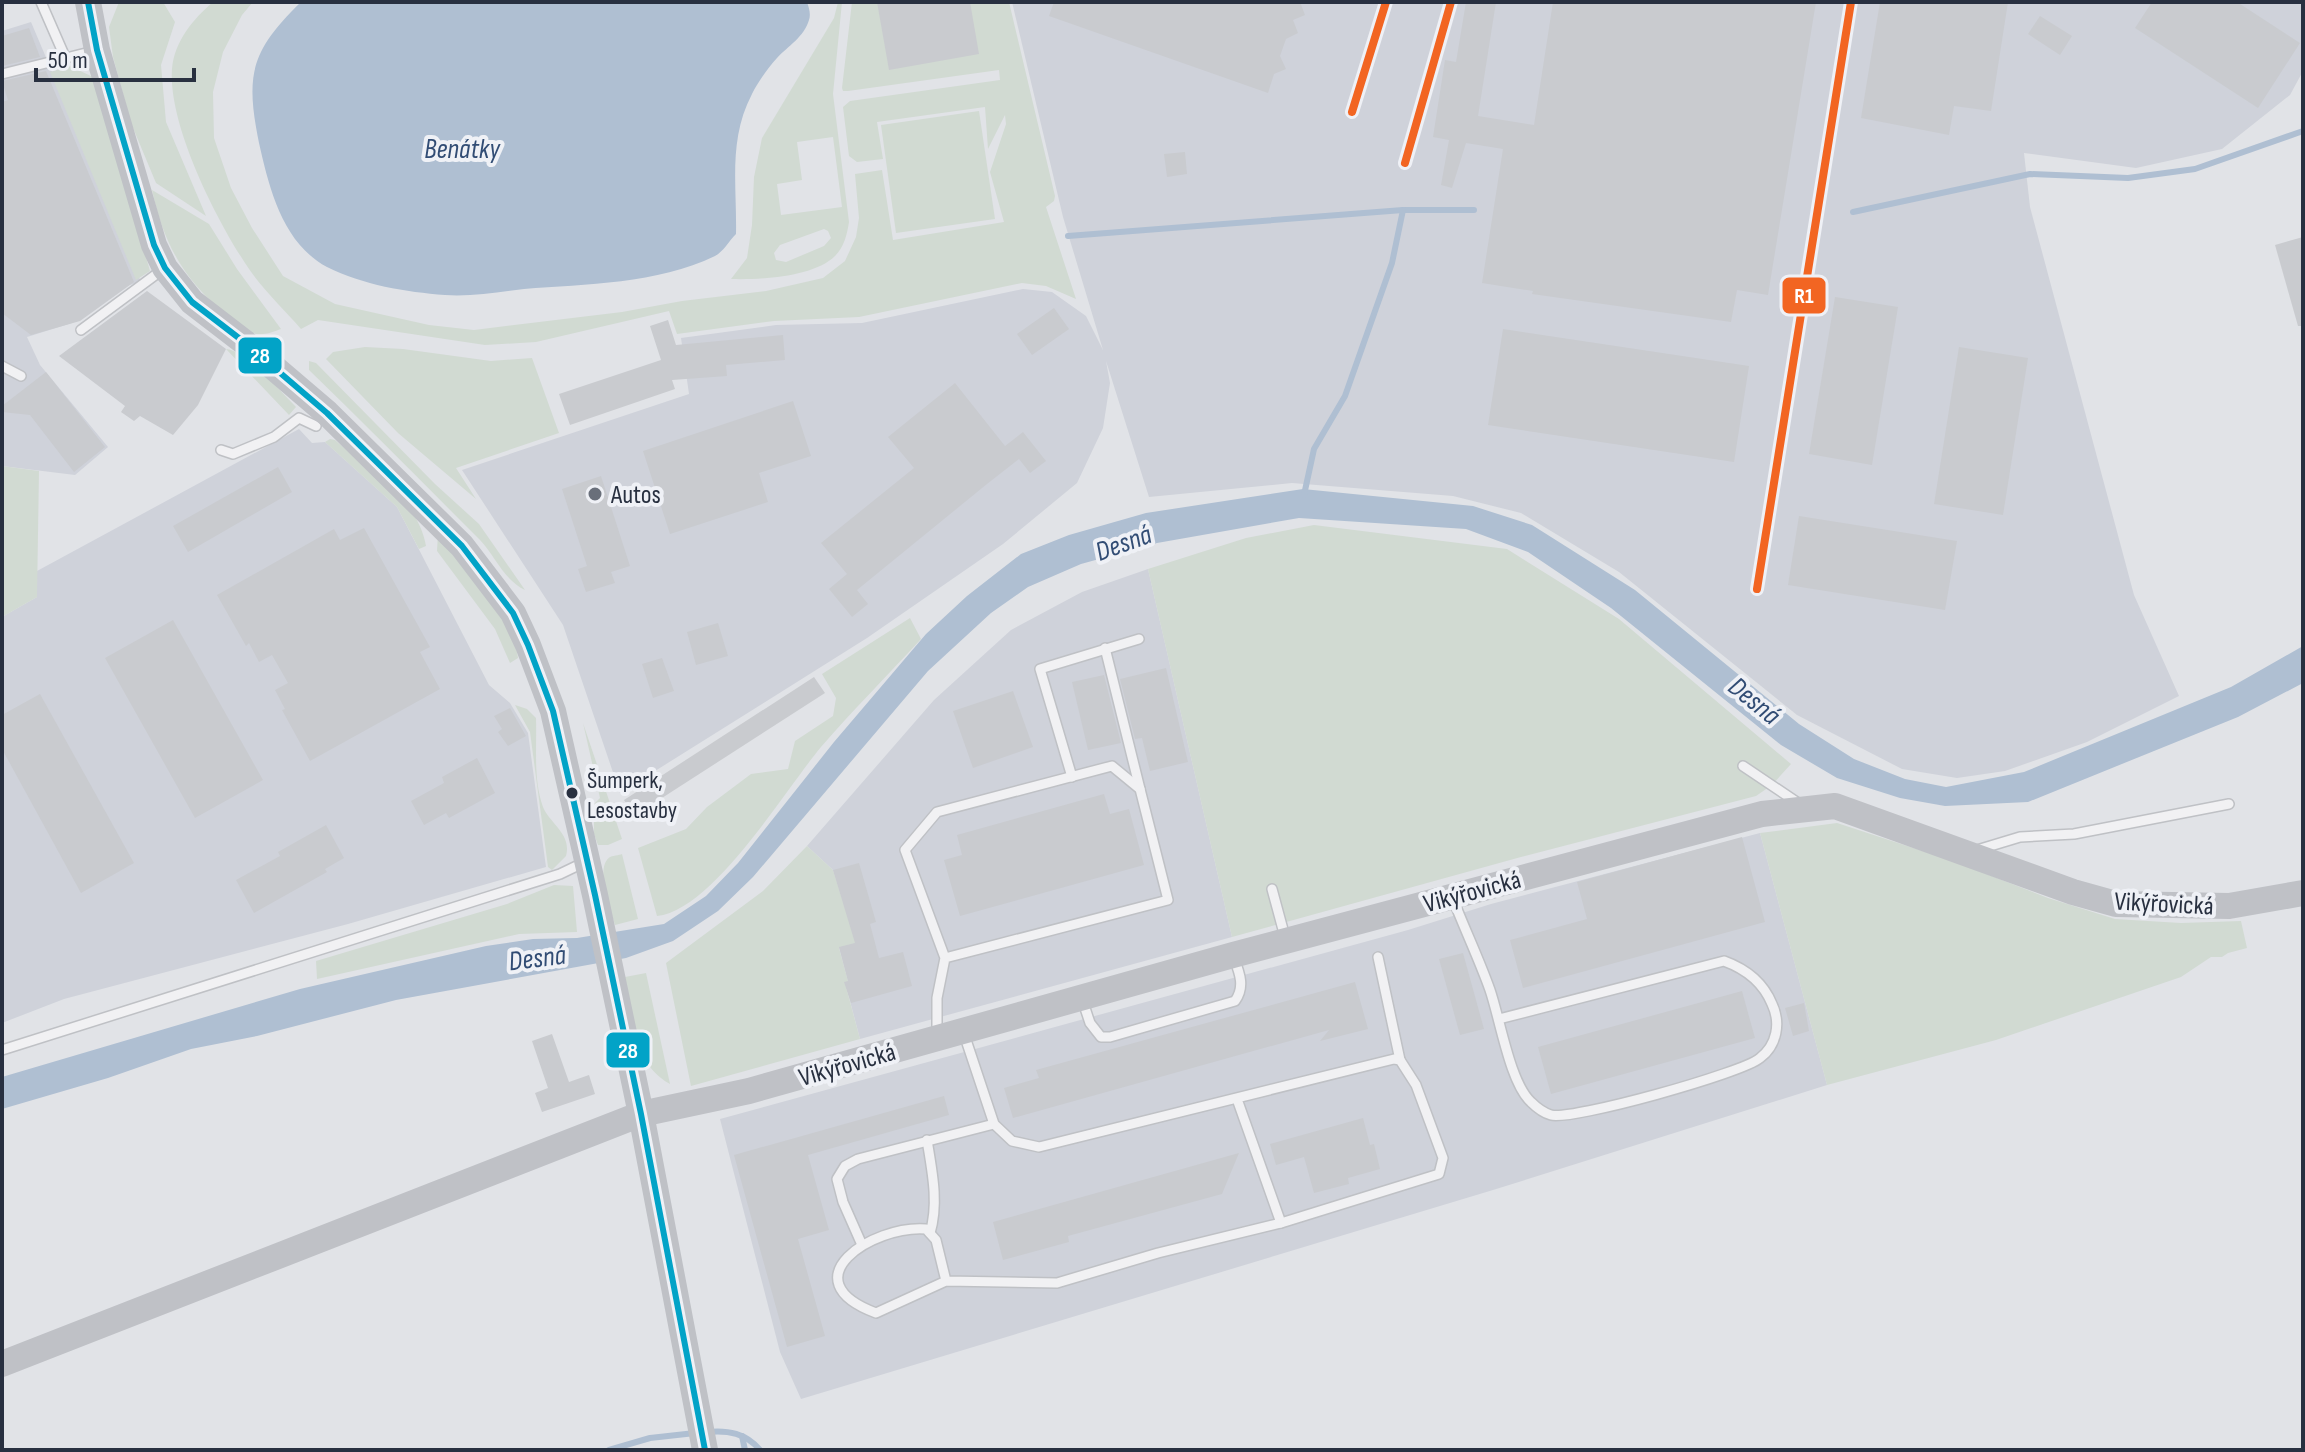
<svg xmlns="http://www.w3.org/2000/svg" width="2305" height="1452" font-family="'Sofia Sans Condensed',sans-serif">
  <rect width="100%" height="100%" fill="#e1e3e7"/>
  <g fill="#cfd2da">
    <path d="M1012,2h1291v69l-13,24 -68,54 -86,19 -112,-15 6,54 104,388 45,101 -92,46 -82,29 -48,7 -55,-9 -105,-54 -178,-143 -98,-59 -68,-17 -161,-13 -143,14 -43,-136 4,22 -7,45 -26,55 -74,61 -136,94 -247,155 -57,-168 -101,-155 227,-76 -8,-56 95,-13 86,-2 161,-34 29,3 34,24 17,34 -40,-133z"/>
    <path d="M31,22l110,260 -50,13 -22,18 3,10 -45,14 13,28 68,82 -33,28 -73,-9v-435z"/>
    <path d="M299,429l13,14 13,-1 72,65 92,178 21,18 18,30 18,134 -198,57 -284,75 -62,24v-406l35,-20v-26z"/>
    <path d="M1148,569l84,368 -372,102 -15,-57 3,-1 -9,-34 12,-18 -18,-59 -26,-24 127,-146 77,-70 71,-38z"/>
    <path d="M1760,833l67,252 -334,105 -692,209 -21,-47 -60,-233 688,-189 83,-26z"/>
  </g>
  <g fill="#d1dad2" fill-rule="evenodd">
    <path d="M119,2h44l12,20 -14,43 5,57 40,94 -50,-33 -25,-60 -18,-66 -4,-30z"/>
    <path d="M213,2h40l-11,13 -19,37 -10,40 1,46 17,50 21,40 31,48 52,28 94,21 45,5 148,-18 60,-11 84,-10 57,-13 22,-17 11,-24 3,-19 -4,-44 27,-4 11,70 111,-18 -14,-50 16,-48 -1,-9 -17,34 -3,-42 -108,15 6,37 -26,3 -8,-6 -6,-49 7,-6 150,-21 -1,-10 -151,21h-5l-1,-3 10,-86h157l46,194 -1,5 -8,6 30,92 -30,-13 -24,-3 -163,34 -85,4 -97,13 -8,-23 -133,31 -51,3 -167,-25 -17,9c-18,-21 -41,-42 -56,-66 -30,-46 -77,-139 -73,-194 2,-27 21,-50 41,-67z"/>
    <path d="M838,2h4l-9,92 16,128c-2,13 -5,25 -14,34 -21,21 -75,24 -104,23l16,-21 5,-33 2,-48 8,-39 72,-120zM833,137l9,70 -61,8 -4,-31 25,-4 -5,-38zM824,229l4,2 3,7 -7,8 -38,16 -10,-2 -2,-7 6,-8z"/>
    <path d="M70,66l25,12 55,193 -14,9 -86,-208z"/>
    <path d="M979,111l16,108 -99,14 -15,-108z"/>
    <path d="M152,190l57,34 28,45 44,60c-6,2 -13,5 -18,5 -13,2 -23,-9 -32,-16 -46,-35 -67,-73 -79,-128z"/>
    <path d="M365,347l38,2 88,12 41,-3 27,75 -103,35 20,31 -78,-66 -72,-74 7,-7z"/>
    <path d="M226,349c21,2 55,43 70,58l-7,8z"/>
    <path d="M309,361l7,2 119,121 44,40 46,66c-21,-10 -30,-34 -45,-50 -57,-57 -113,-114 -171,-170z"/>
    <path d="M330,439l5,1c33,29 83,59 91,106l-7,3 -22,-42 -72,-65z"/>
    <path d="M2,466l37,5 -2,126 -35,20z"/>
    <path d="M1314,525l193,24 112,70 172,145 -19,21 -16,11 -235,61 -289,80 -84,-368 98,-31z"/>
    <path d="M438,534c29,35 75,76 80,124l-8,5 -15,-34 -58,-78z"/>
    <path d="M910,618l11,21c-33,36 -68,71 -100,108 -36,43 -108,163 -164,169l-19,-68 48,-19 21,-22 44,-33 37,-5 7,-28 38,-25 3,-18 -14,-24z"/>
    <path d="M515,705l12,4 9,9c1,29 -3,61 7,89 7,17 29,27 23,49l-14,14 -4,-3 -18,-135z"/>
    <path d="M583,723l39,116 -14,6h-10l-4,-11v-30l6,-6z"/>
    <path d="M1837,823l116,38 95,37 67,21 66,4 60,-2 6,27 -19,5 -6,4h-11l-30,20 -185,63 -169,45 -67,-252z"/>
    <path d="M807,846l26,24 20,63 3,10 -17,5 9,33 -3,2 15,56 -169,47 -25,-123 97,-72z"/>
    <path d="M622,854l16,65 -23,6c-4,-15 -21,-58 -5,-68 1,-1 10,-2 12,-3z"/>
    <path d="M554,885l19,1 4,46 -58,2 -202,45 -1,-18 191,-57z"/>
    <path d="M646,973l24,111c-38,-21 -37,-67 -45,-107z"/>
  </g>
  <g fill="#afbfd2">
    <path d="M301,2h506c2,6 4,12 2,18 -5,17 -21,26 -32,38 -9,10 -19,24 -25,36 -24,46 -15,91 -16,140 -7,7 -13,18 -21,22 -58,28 -129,28 -191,33 -26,3 -54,8 -79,6 -39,-3 -82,-10 -118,-28 -45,-24 -58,-80 -68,-124 -14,-69 -8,-92 42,-141z"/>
    <path d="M1303,489l170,17 59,19 103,65 164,134 55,35 51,20 41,8 78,-15 207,-85 72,-41v37l-65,34 -210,85 -83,4 -45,-8 -63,-20 -56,-33 -170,-137 -83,-56 -62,-23 -167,-11 -142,25 -76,21 -53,23 -37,26 -63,58 -175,206 -35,34 -45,30 -47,17 -230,42 -139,36 -66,13 -83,29 -106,31v-32l298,-88 186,-43 47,-7 44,-1 87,-14 42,-28 32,-33 96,-121 92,-108 41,-38 54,-42 48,-19 77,-22z"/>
  </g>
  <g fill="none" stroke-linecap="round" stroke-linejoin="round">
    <g stroke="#afbfd2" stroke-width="6">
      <path d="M1853,212l177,-38 98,4 67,-9 108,-38"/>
      <path d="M1068,236l335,-26h71"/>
      <path d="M1304,495l10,-46 31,-53 47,-133 11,-53"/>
      <path d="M707,1432c21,-2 39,1 53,18"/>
      <path d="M742,1436l3,14"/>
      <path d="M609,1450l41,-12 45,-5"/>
    </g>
  </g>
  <g fill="#c9cbcf">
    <path d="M877,2h93l9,52 -90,16z"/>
    <path d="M1054,2h246l5,13 -12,5 5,13 -12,6 -6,17 6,13 -12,5 -6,19 -219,-77z"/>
    <path d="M1466,2h30l-18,114 56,9 19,-123h263l-48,293 -31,-5 -6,32 -199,-28 1,-3 -51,-8 21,-134 -37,-6 -14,45 -11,-3 8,-45 -16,-3 12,-77 11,2z"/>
    <path d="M1880,2h128l-17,109 -37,-5 -5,29 -88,-17z"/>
    <path d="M2152,2h85l63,41 -42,65 -123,-80z"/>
    <path d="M2040,16l32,20 -12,19 -32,-21z"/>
    <path d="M29,28l11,29 -38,9v-30z"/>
    <path d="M46,71l88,211 -54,39 -49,14 -29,-22v-211l6,-2 -6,-19z"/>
    <path d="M1185,152l2,22 -20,3 -3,-23z"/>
    <path d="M2303,237v89h-5l-23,-81z"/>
    <path d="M147,291l79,58 -28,56 -25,30 -33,-19 -6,5 -13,-9 4,-6 -66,-50z"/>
    <path d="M1835,297l63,10 -26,158 -63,-11z"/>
    <path d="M1054,308l15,21 -37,26 -15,-21z"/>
    <path d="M668,320l8,25 107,-10 2,25 -59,5 1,11 -55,4 3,9 -105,36 -11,-31 102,-34 -11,-34z"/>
    <path d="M1503,329l246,37 -15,96 -246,-37z"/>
    <path d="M1959,347l69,11 -25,157 -69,-11z"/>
    <path d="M46,372l59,75 -31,25 -44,-57 -28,-3v-6z"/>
    <path d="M955,383l50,63 18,-14 23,29 -16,12 -11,-14 -32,25 -130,106 11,14 -16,13 -23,-28 18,-15 -26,-31 93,-75 -26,-31z"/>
    <path d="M793,401l18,55 -52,17 9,29 -98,32 -27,-83z"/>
    <path d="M278,467l14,25 -104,60 -15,-26z"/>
    <path d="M601,476l29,90 -19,6 4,11 -29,9 -8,-23 9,-3 -25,-77z"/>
    <path d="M1799,516l158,25 -12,69 -157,-25z"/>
    <path d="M364,528l66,119 -10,5 20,37 -130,72 -28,-51 3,-1 -10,-19 13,-7 -16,-28 -13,7 -10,-19 -3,3 -29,-51 117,-66 6,11z"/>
    <path d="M173,620l90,160 -68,38 -90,-160z"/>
    <path d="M718,623l10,33 -32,9 -9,-33z"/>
    <path d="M662,658l12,33 -21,7 -11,-34z"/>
    <path d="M1166,668l22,94 -38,9 -8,-33 -7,1 -15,-60z"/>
    <path d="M1104,675l17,68 -33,7 -16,-68z"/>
    <path d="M814,677l11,16 -191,123 -10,-16z"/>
    <path d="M1013,691l20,56 -60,21 -20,-57z"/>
    <path d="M40,694l94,169 -53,30 -79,-144v-34z"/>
    <path d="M510,708l16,28 -18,10 -10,-14 4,-3 -8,-13z"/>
    <path d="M477,758l18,35 -46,25 -3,-5 -22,12 -13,-24 33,-18 -2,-6z"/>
    <path d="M1104,794l6,20 19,-5 15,56 -184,51 -16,-56 18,-5 -5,-20z"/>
    <path d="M326,825l18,33 -19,11 2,3 -73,41 -18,-33 44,-24 -2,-4z"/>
    <path d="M1742,837l23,85 -242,66 -13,-48 77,-21 -10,-37z"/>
    <path d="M859,863l17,59 -6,2 9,34 24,-6 9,34 -61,17 -7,-21 4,-1 -9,-34 16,-4 -22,-73z"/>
    <path d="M1463,953l21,76 -24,6 -21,-76z"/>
    <path d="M1355,982l13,47 -48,12 9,-11 -316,88 -9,-30 35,-10 -3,-8z"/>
    <path d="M1742,991l13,47 -204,56 -13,-47z"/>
    <path d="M1804,1003l5,28 -16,5 -8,-28z"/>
    <path d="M552,1034l17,48 20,-7 6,19 -53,18 -7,-19 13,-5 -16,-47z"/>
    <path d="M944,1096l5,19 -141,40 21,75 -31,9 27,97 -38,11 -53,-192z"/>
    <path d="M1363,1118l7,27 4,-1 6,25 -32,9 1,6 -35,9 -10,-36 -28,8 -6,-21z"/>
    <path d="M1239,1153l-17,41 -154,42 1,6 -66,18 -10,-38z"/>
  </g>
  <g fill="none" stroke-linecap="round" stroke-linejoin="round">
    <g stroke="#bfc1c5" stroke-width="12">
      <g id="lane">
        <path d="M41,2l24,55"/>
        <path d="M2,74l92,-23"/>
        <path d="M81,330l81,-60"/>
        <path d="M2,366l19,10"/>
        <path d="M221,450l12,4 41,-17 25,-19 17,8"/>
        <path d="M1105,648l35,141"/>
        <path d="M1743,766l58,39"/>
        <path d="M1072,777l-32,-108 99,-30"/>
        <path d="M1977,850l43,-13 54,-3 155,-30"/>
        <path d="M1272,889l13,48"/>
        <path d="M1453,899c12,31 26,60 37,91 10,29 20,93 41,112 5,5 13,11 20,13 20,6 192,-42 209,-57 17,-13 21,-35 12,-54 -9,-22 -26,-35 -48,-43l-225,58"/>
        <path d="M1378,957l22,103"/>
        <path d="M1083,1002l7,21 11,14h9l125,-36c10,-14 5,-27 -1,-43"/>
        <path d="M964,1034l30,90 18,17 27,6 355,-88 6,1 16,25 27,73 -4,16 -158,49 -44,-124"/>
        <path d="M937,1035v-37l8,-40 223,-58 -28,-111 -28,-23 -175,46 -32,38 40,108"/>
        <path d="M2,1050l558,-176 25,-12"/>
        <path d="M927,1140c5,31 12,63 3,93"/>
        <path d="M862,1245l-19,-43 -6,-23 8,-13 13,-7 136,-35"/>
        <path d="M946,1281l-10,-41 -10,-11c-54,-4 -138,51 -50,84l70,-32 111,2 101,-30 123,-30"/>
      </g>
    </g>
    <use href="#lane" stroke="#f1f1f3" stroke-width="9"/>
    <g stroke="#bfc1c6" stroke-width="26">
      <path d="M88,2l9,48 57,195 11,23 27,34 52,40 83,71 135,133 51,67 15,32 25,66 42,184 46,219 64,336"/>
      <path d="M2,1364l639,-250 108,-23 484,-136 529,-141 73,-8 238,86 43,12 113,2 74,-13"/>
    </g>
    <g stroke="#eff1f6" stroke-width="12">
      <path id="bus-1" d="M88,2l9,48 57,195 11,23 27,34 52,40 83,71 135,133 51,67 15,32 25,66 42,184 46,219 64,336"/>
    </g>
    <use href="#bus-1" stroke="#02a3c7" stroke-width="6"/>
    <g stroke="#eff1f6" stroke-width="14">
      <g id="rail-1">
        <path d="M1352,112l34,-110"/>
        <path d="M1405,163l46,-161"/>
        <path d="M1757,589l94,-587"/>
      </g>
    </g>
    <use href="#rail-1" stroke="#f26522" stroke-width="8"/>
  </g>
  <circle fill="#696f7a" stroke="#eff1f6" stroke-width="3" cx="595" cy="494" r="8"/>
  <circle fill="#283040" stroke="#eff1f6" stroke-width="3" cx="572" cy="793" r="7"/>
  <g text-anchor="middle" stroke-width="8" stroke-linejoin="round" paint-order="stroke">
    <g font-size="24" fill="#283040" stroke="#eff1f6" text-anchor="start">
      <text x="587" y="788">Šumperk,<tspan x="587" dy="30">Lesostavby</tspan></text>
    </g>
    <g font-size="26" fill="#283040" stroke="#eff1f6" text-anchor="start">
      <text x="611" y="503">Autos</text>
    </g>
    <g font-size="26" fill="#283040" stroke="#eff1f6">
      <text transform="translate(1472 891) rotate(-15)" y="9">Vikýřovická</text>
      <text transform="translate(2164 903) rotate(3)" y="9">Vikýřovická</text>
      <text transform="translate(847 1064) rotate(-16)" y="9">Vikýřovická</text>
    </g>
    <g font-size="28" font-style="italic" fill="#314c74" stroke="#eff1f6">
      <text x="462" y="158">Benátky</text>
      <text transform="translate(1123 542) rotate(-20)" y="10">Desná</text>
      <text transform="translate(1755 700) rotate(39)" y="10">Desná</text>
      <text transform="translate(537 957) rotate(-7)" y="10">Desná</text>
    </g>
  </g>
  <g stroke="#eff1f6" stroke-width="3">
    <rect x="1781" y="276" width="46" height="39" rx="8" fill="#f26522"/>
    <rect x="237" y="336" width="46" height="39" rx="8" fill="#02a3c7"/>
    <rect x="605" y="1031" width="46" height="38" rx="8" fill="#02a3c7"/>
  </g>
  <g font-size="22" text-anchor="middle" font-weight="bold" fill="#fff">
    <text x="1804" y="303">R1</text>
    <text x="260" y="363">28</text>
    <text x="628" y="1058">28</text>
  </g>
  <rect width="2305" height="1452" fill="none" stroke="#283040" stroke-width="8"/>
  <path d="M36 68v12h158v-12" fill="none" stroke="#283040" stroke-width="4"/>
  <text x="48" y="68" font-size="24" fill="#283040" stroke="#eff1f6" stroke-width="6" paint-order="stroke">50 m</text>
</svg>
